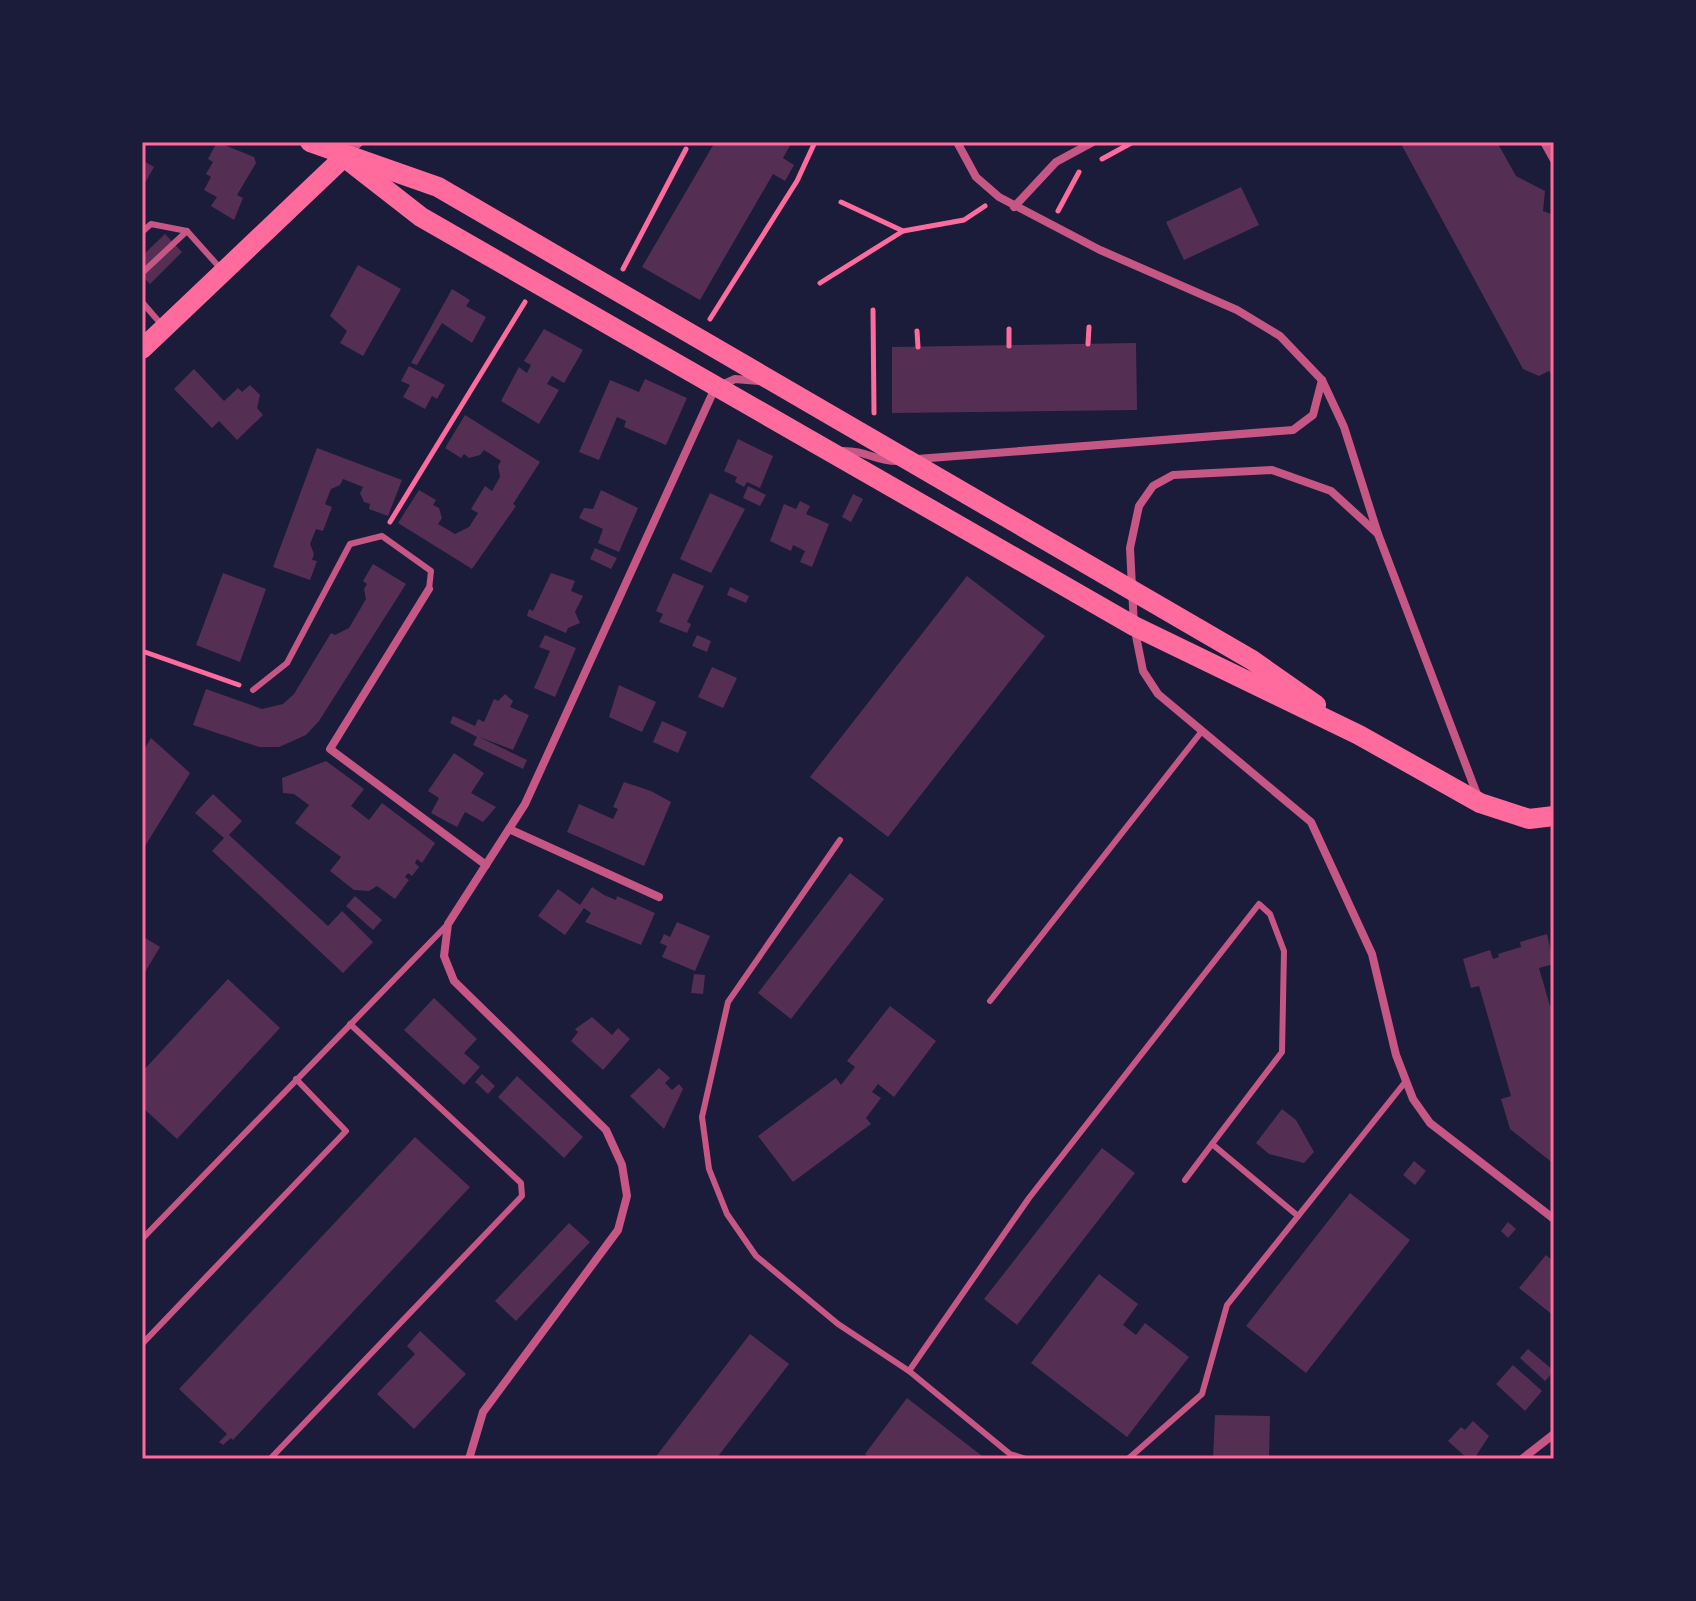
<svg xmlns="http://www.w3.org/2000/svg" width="1696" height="1601" font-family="'Sofia Sans Condensed',sans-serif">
  <rect width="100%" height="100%" fill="#1b1b3a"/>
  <g fill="#542f53">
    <path d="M217,142l37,15 2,6 -19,32 6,3 -9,22 -23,-14 6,-9 -13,-7 7,-13 -5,-3 7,-12 -5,-3z"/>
    <path d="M715,142h77l-9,16 11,7 -9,16 -12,-7 -73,126 -58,-33z"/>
    <path d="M1400,142h97l19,34 29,15 -2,20 11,4 -3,26 3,5v134l-5,-9 -10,5 -16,-7z"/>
    <path d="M142,160l12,7 -12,21z"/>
    <path d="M1241,187l18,38 -75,35 -18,-38z"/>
    <path d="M165,234l17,18 -32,32 -8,-8v-20z"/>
    <path d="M358,265l43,24 -38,67 -23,-13 7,-12 -17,-15z"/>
    <path d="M452,289l18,11 -4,6 20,11 -14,26 -30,-20 -25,42 -6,-2z"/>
    <path d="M544,329l39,21 -19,33 -12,-7 -5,8 12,6 -20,34 -38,-23 18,-34 8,6 4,-8 -7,-4z"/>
    <path d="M1136,343l1,67 -245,3v-66z"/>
    <path d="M409,366l36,19 -8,14 -5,-3 -7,13 -22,-12 7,-12 -9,-4z"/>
    <path d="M194,369l30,32 14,-13 4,4 8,-7 10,10 -3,13 6,7 -26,25 -18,-19 -7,7 -38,-39z"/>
    <path d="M645,379l42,19 -21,47 -42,-18 2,-6 -9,-4 -18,43 -20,-8 31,-72 29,12z"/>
    <path d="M465,415l75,47 -27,42 3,2 -44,63 -74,-46 21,-33 17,10 -3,5 6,3 3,10 -4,6 17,10 14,-7 9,-14 -7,-4 14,-23 7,5 8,-14 -2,-11 3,-5 -17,-11 -4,5 -11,3 -5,-4 -3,4 -16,-10z"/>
    <path d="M738,439l35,17 -13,32 -13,-6 -3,5 -9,-5 2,-5 -13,-6z"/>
    <path d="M317,448l85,32 -14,36 -19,-7 1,-5 -6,-2 -4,-9 3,-6 -20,-8 -3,6 -9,4 -6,15 7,3 -9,24 -7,-2 -6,15 4,10 -2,6 5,1 -7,19 -37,-13z"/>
    <path d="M748,486l18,9 -6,11 -17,-8z"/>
    <path d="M601,490l37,18 -19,44 -21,-9 5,-14 -24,-11 5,-10 9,1z"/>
    <path d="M710,493l35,16 -34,64 -31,-14z"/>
    <path d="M853,494l10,5 -12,23 -9,-5z"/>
    <path d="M800,501l10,5 -4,8 23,10 -17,43 -12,-5 5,-11 -12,-6 -2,6 -21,-10 14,-37 12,5z"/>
    <path d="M595,548l22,10 -6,11 -21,-10z"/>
    <path d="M373,564l33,20 -87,137 -13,14 -27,12h-20l-66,-22 13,-36 56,20 21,-5 11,-10 37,-61 4,2 14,-7 17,-29 -2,-10 3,-5 -4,-3z"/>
    <path d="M223,573l43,16 -26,73 -44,-17z"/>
    <path d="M551,573l24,8 -4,10 12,5 -8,16 5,11 -12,5 -2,5 -39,-17 2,-7 4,2z"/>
    <path d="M673,573l31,13 -17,36 4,2 -4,9 -28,-11 4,-8 -7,-3z"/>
    <path d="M967,576l78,60 -157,201 -78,-60z"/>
    <path d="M730,587l19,9 -3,7 -19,-8z"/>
    <path d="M545,635l31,13 -21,49 -21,-9 16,-37 -11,-4z"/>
    <path d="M697,635l14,6 -4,11 -15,-6z"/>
    <path d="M712,667l25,11 -14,30 -25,-11z"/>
    <path d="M619,685l37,17 -14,30 -33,-15z"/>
    <path d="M505,694l8,7 -3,6 19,8 -16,35 -34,-13 48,23 -4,9 -50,-24 4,-8 -27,-14 3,-7 22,10 3,-7 6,3 10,-23 4,2z"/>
    <path d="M662,721l25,11 -9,21 -25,-11z"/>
    <path d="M151,738l39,35 -48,78v-98z"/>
    <path d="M454,753l30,20 -13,20 25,14 -13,15 -18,-10 -8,15 -26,-14 8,-15 -11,-7z"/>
    <path d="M326,761l38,28 -13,17 18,14 13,-17 53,40 -13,20 -5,-4 -2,4 4,4 -7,9 -4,-3 -3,4 4,3 -14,19 -18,-13 -8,5 -15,-1 -24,-19 11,-14 -46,-34 14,-18 -15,-11 -11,-1 -1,-15z"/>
    <path d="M624,782l27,9 20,11 -27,64 -77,-34 12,-28 34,15 5,-10 -5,-2z"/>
    <path d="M213,794l29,27 -13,14 99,91 14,-15 31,31 -30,31 -131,-122 12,-13 -29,-25z"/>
    <path d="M850,873l34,26 -93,120 -33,-26z"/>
    <path d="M592,887l12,8 12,5 1,-4 38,17 -14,32 -56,-23 6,-9 -7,-5 -19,27 -27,-19 20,-27 22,16z"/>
    <path d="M355,896l27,24 -9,10 -27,-24z"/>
    <path d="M677,922l33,14 -15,35 -33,-14 5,-11 -7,-3 4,-9 6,3z"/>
    <path d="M1547,934l7,30 -15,4 11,38h4v158l-44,-35 -9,-30 10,-3 -32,-110 -8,2 -8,-29 27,-9 3,9 6,-2 -1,-3 23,-7 -1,-5z"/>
    <path d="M142,936l18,11 -18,30z"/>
    <path d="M694,974l11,1 -2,19 -12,-1z"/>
    <path d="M228,979l52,49 -103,111 -35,-32v-35z"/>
    <path d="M434,998l43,41 -13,14 16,14 -16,18 -60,-55z"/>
    <path d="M890,1006l46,35 -42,56 -16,-13 -6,8 9,6 -15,20 5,6 -78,58 -35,-46 78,-58 5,7 14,-18 -8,-6z"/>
    <path d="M592,1017l20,18 6,-7 12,11 -27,31 -32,-29 7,-9 -3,-3z"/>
    <path d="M659,1068l11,10 -5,5 7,7 7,-6 4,5 -19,40 -34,-33z"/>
    <path d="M482,1074l13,12 -7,8 -13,-12z"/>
    <path d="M517,1076l66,61 -19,21 -66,-61z"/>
    <path d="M1282,1109l14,11 18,32 -10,11 -35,-9 -13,-11z"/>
    <path d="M415,1137l55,50 -237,253 -2,-2 -8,7 -4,-3 8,-8 -48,-45z"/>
    <path d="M1102,1148l33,25 -118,152 -33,-26z"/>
    <path d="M1414,1161l12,10 -11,14 -12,-10z"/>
    <path d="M1350,1193l60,47 -104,133 -60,-47z"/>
    <path d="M1508,1222l8,7 -8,9 -7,-7z"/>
    <path d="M569,1223l21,19 -74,79 -21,-20z"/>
    <path d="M1546,1255l8,7v54l-35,-28z"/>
    <path d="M1099,1274l39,30 -15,21 13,10 9,-12 44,34 -62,80 -96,-74z"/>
    <path d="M420,1331l46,43 -52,55 -37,-35 38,-40 -8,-8z"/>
    <path d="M750,1334l39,30 -73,95h-62z"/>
    <path d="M1528,1349l26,22 -9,10 -25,-23z"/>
    <path d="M1513,1365l29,26 -17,20 -29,-27z"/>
    <path d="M907,1398l79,61h-115l-6,-5z"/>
    <path d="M1215,1415l55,1 -1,43h-56z"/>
    <path d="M1473,1421l16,15 -15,23h-6l-20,-18 13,-14 4,3z"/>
  </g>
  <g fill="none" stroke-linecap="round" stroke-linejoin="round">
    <g stroke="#ff6b9d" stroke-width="5">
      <path d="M1102,159l31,-17"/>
      <path d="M841,202l62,29"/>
      <path d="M1058,211l21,-39"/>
      <path d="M623,269l63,-120"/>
      <path d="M820,283l83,-52 61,-11 21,-14"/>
      <path d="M873,310l1,103"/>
      <path d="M710,319l87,-138 18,-39"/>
      <path d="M1009,329v17"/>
      <path d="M917,331l1,16"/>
      <path d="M1088,344l1,-17"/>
      <path d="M390,522l135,-220"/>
      <path d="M142,651l97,34"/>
    </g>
    <g stroke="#c65784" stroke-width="6">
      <path d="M142,232l9,-8 36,7 34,38"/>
      <path d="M142,273l45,-42"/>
      <path d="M142,302l19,22"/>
      <path d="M253,690l34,-27 63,-119 32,-8 49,35 -2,18"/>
      <path d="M840,840l-112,162 -26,115 7,52 18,45 29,42 82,68 71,47 101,83 16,5"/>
      <path d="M990,1001l212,-270"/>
      <path d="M1185,1180l27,-36 86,72"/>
      <path d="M142,1239l306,-315"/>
      <path d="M142,1344l204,-213 -50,-52"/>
      <path d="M909,1371l120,-173 230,-294 11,10 14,37 -2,101 -70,92"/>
      <path d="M270,1459l252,-263 -1,-13 -171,-159"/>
      <path d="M1128,1459l74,-65 25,-89 179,-224"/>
    </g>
    <g stroke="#c65784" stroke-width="8">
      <path d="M957,142l19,35 23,20 101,53 137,60 43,26 42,44 22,47 34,107 100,263"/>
      <path d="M1544,142l10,18"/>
      <path d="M348,153l12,-11"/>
      <path d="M1014,207l42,-45 37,-20"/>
      <path d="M840,451c28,-1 35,11 59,10"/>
      <path d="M917,459l376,-29 20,-15 9,-35"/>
      <path d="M1378,534l-47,-43 -59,-21 -99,5 -20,11 -14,20 -9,42 4,78 9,45 15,23 153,128 61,132 24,101 17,44 17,24 124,96"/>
      <path d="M429,589l-99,160 156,116"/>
      <path d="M509,829l150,68"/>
      <path d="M469,1459l14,-47 135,-182 9,-34 -5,-31 -16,-35 -152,-149 -10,-25 4,-32 77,-120 190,-416 20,-9 24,2"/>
      <path d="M1522,1459l32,-25"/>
    </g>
    <g stroke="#ff6b9d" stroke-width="20">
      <path d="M310,142l128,45 814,473 64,45"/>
      <path d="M344,157l77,60 713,409 225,109 121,68 49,16 25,-3"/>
      <path d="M142,349l202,-192"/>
    </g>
  </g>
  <rect width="1696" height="1601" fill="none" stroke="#1b1b3a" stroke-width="288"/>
  <rect x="144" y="144" width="1408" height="1313" fill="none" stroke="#ff6b9d" stroke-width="3"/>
</svg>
